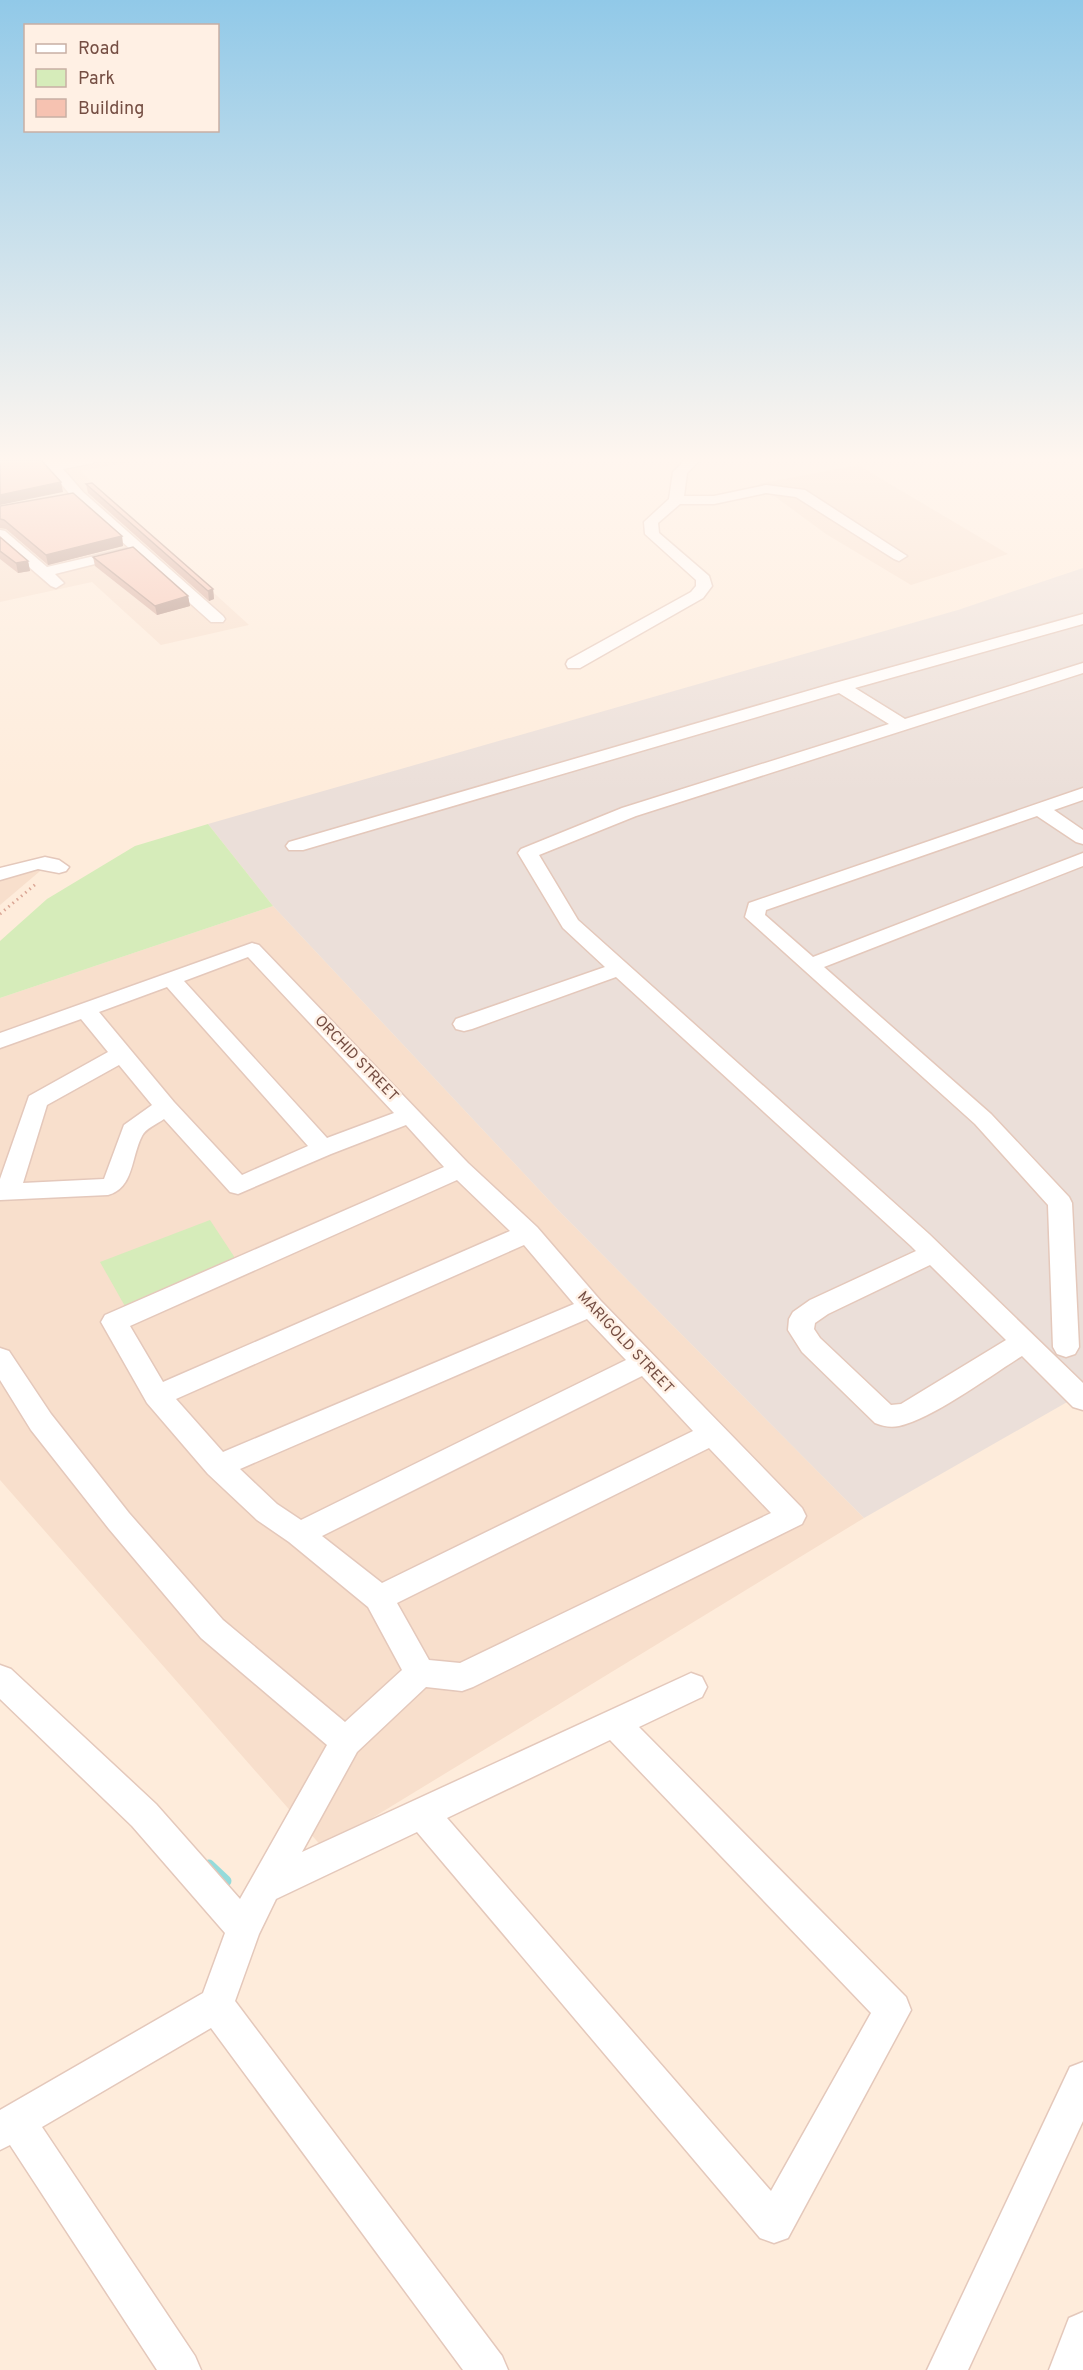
<svg xmlns="http://www.w3.org/2000/svg" width="1083" height="2370" font-family="Overpass,sans-serif">
  <rect width="100%" height="100%" fill="#feecdb"/>
  <g fill="#f8dfcc">
    <path d="M0,460h141l-61,11 169,154 -88,20 -69,-63 -92,20z"/>
    <path d="M858,465l150,89 -97,31 -85,-51 -68,-50z"/>
    <path d="M46,866l-46,39v-26z"/>
    <path d="M273,906l287,306 304,306 -541,330 -323,-368v-482z"/>
  </g>
  <path fill="#ebdfd9" d="M1083,568v825l-219,125 -304,-306 -287,-306 -65,-82 750,-214z"/>
  <g fill="#d6ecba">
    <path d="M208,824l65,82 -273,92v-57l47,-42 88,-53z"/>
    <path d="M210,1220l29,44 -113,44 -26,-46z"/>
  </g>
  <g fill="none" stroke-linecap="round" stroke-linejoin="round">
    <path stroke="#95dbdb" stroke-width="11" d="M209,1865l17,16"/>
    <g stroke="#e4c8bb" stroke-width="3">
      <g id="minor">
        <path d="M41,460h54l-2,3 -30,6 20,23 140,124 2,3 -2,3h-12l-78,-70 -2,3 -76,19 9,9 -8,5 -5,-2 -51,-44v-12l5,1 42,36 82,-19 -56,-50z"/>
        <path d="M685,460h15l-13,13 -3,23h30l52,-11 39,5 102,66 -8,5 -5,-2 -98,-62 -30,-4 -52,11h-34l-22,19 1,10 50,43 3,10 -9,12 -123,70h-12l-2,-4 2,-4 123,-68 5,-6v-6l-51,-46 -1,-12 25,-23 4,-27z"/>
        <path d="M1083,614v10l-228,64 50,31 178,-56v10l-447,143 -97,39 39,65 351,314 154,149v27l-10,-3 -51,-51c-32,20 -90,63 -123,70 -9,2 -16,0 -24,-3l-73,-71 -14,-22 1,-11 4,-7 17,-12 106,-49 -5,-5 -295,-269 -144,52 -8,2 -8,-2 -3,-5 3,-5 149,-52 -42,-39 -45,-75 3,-4 101,-41 267,-84 -50,-31 -536,157h-14l-3,-4 3,-4 546,-159zM930,1265l76,75 -105,64 -10,1 -71,-67 -6,-9 1,-6 13,-9z"/>
        <path d="M1083,788v12l-29,10 29,20v14l-7,-2 -39,-26 -271,94 -1,5 48,42 270,-104v13l-259,101 167,147 78,83 3,6 7,144 -4,7 -9,3 -9,-3 -4,-7 -5,-142 -73,-81 -230,-207 4,-14z"/>
        <path d="M45,857l14,3 10,7 -3,4 -7,2 -21,-4 -38,11v-12z"/>
        <path d="M252,943l7,2 209,218 69,64 63,73 202,208 4,8 -4,8 -329,163 -11,4 -36,-4 -69,65 -55,100 389,-179 11,4 5,10 -5,10 -63,30 267,270 5,13 -123,228 -14,5 -14,-5 -343,-406 -141,67 -17,35 -24,67 267,355 6,14h-45l-252,-342 -169,99 153,229 6,14h-44l-147,-225 -10,5v-40l203,-117 22,-60 -93,-107 -132,-127v-34l11,4 145,135 84,95 87,-154 -126,-107 -92,-109 -78,-99 -31,-50v-32l9,3 42,63 78,99 94,107 122,102 57,-52 -34,-63 -79,-65 -32,-22 -49,-46 -61,-71 -46,-81 4,-7 339,-148 -38,-42 -75,29 -93,40 -8,-2 -66,-73c-7,5 -19,10 -22,17 -11,21 -8,52 -34,59l-108,5v-21l29,-83 79,-44 -27,-33 -81,29v-15zM248,957l146,156 -67,25 -143,-157zM167,987l141,159 -66,29 -68,-73 -75,-90zM119,1065l33,40 -28,20 -20,54 -81,4 24,-78zM457,1180l53,51 -347,151 -33,-56zM524,1245l50,59 -351,148 -47,-53zM587,1319l39,41 -325,160 -24,-16 -37,-35zM642,1376l51,55 -311,152 -60,-47zM709,1448l62,65 -311,150 -31,-3 -32,-57zM610,1740l261,273 -100,178 -324,-373z"/>
        <path d="M1083,2062v59l-115,249h-41l143,-303z"/>
        <path d="M1083,2312v58h-34l20,-52z"/>
      </g>
    </g>
    <path stroke="#daa695" stroke-width="3" stroke-dasharray="1.5 4" stroke-linecap="butt" d="M0,914l37,-31"/>
    <use href="#minor" fill="#fff" fill-rule="evenodd"/>
  </g>
  <g fill="#d4a798">
    <path d="M86,484l127,105 1,10 -5,2 -121,-108z"/>
    <path d="M0,506l122,30 1,10 -75,19 -42,-36 -6,-1z"/>
    <path d="M0,537l28,24 2,10 -12,2 -18,-14z"/>
    <path d="M93,557l95,39 2,10 -33,9 -62,-49z"/>
  </g>
  <g fill="#ac887c">
    <path d="M61,482l2,10 -63,13v-10z"/>
    <path d="M122,536l1,10 -75,19 -2,-10z"/>
    <path d="M28,561l2,10 -12,2 -2,-10z"/>
    <path d="M213,589l1,10 -5,2 -1,-10z"/>
    <path d="M188,596l2,10 -33,9 -2,-9z"/>
  </g>
  <g fill="#f6c2b1" stroke="#ac887c" stroke-width="1.5">
    <path d="M0,460h41l20,22 -61,13z"/>
    <path d="M92,483l121,106 -5,2 -122,-107z"/>
    <path d="M73,493l49,43 -76,19 -42,-35 -4,-1v-13z"/>
    <path d="M0,537l28,24 -12,2 -16,-12z"/>
    <path d="M133,547l55,49 -33,10 -62,-49z"/>
  </g>
  <linearGradient id="sky" x2="0" y2="1"><stop stop-color="#91c9e8"/><stop offset="0.58" stop-color="#fff6ef"/><stop offset="1" stop-color="#fff6ef" stop-opacity="0"/></linearGradient>
  <rect width="1083" height="792" fill="url(#sky)"/>
  <g text-anchor="middle" stroke-width="5" stroke-linejoin="round" paint-order="stroke">
    <g font-size="15" fill="#754e43" stroke="#fff0e4">
      <text transform="translate(357 1058) rotate(46)" y="5">ORCHID STREET</text>
      <text transform="translate(626 1342) rotate(47)" y="5">MARIGOLD STREET</text>
    </g>
  </g>
  <rect x="24" y="24" width="195" height="108" fill="#fff0e4" stroke="#c8afa4" stroke-width="1.5"/>
  <rect x="36" y="44" width="30" height="9" fill="#ffffff" stroke="#c8afa4" stroke-width="1.5"/>
  <text x="78" y="54" font-size="18" fill="#754e43">Road</text>
  <rect x="36" y="69" width="30" height="18" fill="#d6ecba" stroke="#c8afa4" stroke-width="1.5"/>
  <text x="78" y="84" font-size="18" fill="#754e43">Park</text>
  <rect x="36" y="99" width="30" height="18" fill="#f6c2b1" stroke="#c8afa4" stroke-width="1.5"/>
  <text x="78" y="114" font-size="18" fill="#754e43">Building</text>
</svg>
